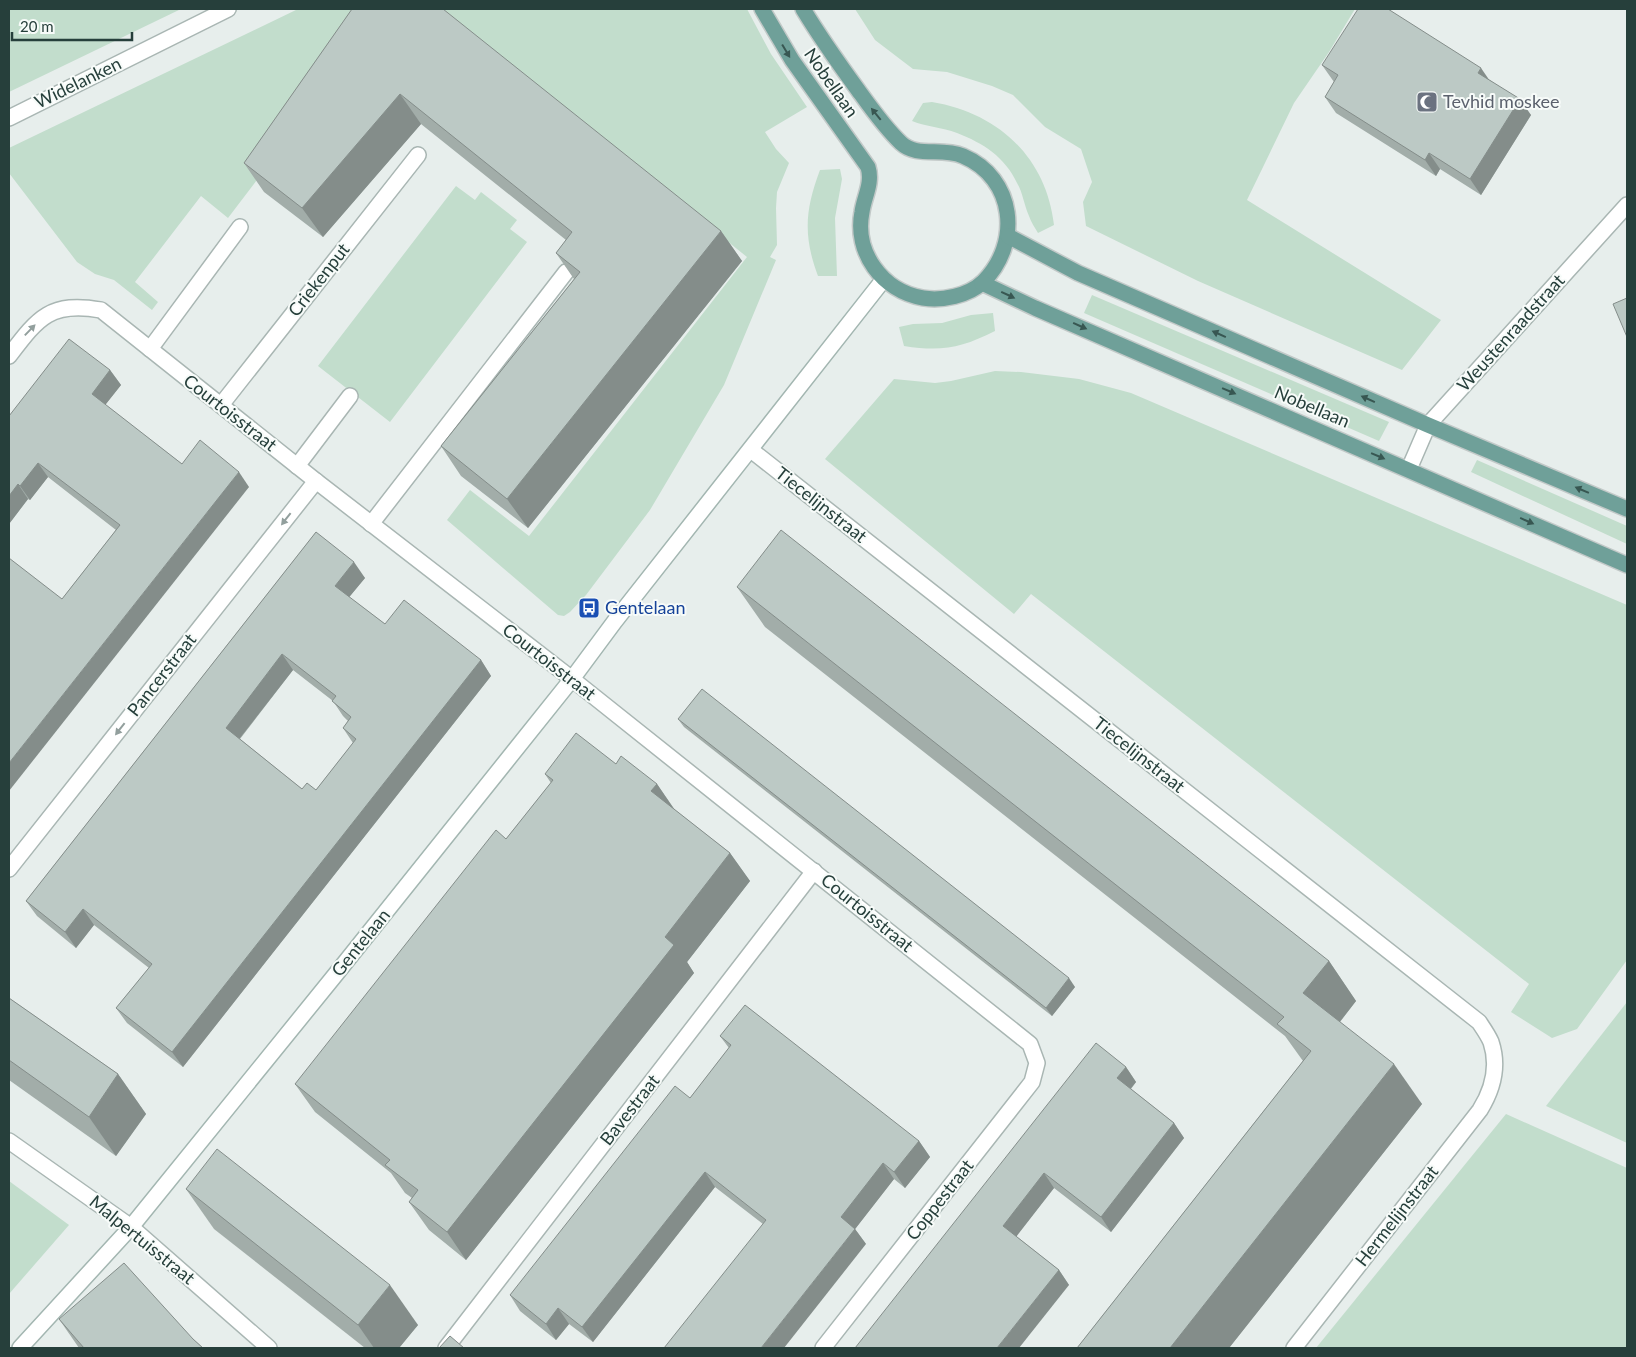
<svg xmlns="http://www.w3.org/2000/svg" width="1636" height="1357" font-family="Lato,sans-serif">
  <rect width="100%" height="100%" fill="#e7eeec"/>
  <g fill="#c2ddcc">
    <path d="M9,9h172l-172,83z"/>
    <path d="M298,9h89l-159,209 -27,-22 -66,86 23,20 -6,8 -38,-30 -19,-6 -18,-12 -68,-89v-25z"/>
    <path d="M439,9h308l24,45 36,53 -42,25 11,17 13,14 -12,29 -1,16 1,37 -7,12 6,3 -52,125 -74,125 -64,85 -16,17 -6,4 -6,-1 -111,-95 23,-30 59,46 218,-279z"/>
    <path d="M855,9h500l-26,43 -35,51 -47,97 194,120 -39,50 -204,-89 -112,-55 -3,-24 9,-20 -11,-33 -36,-22 -32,-32 -21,-9 -45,-14 -34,-3 -38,-29z"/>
    <path d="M932,102c66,11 114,55 122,123l-16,8c-3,-5 -7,-11 -9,-17 -5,-11 -6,-23 -12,-33 -12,-26 -34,-40 -60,-50 -15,-6 -31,-6 -45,-12l11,-18z"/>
    <path d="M840,169l2,10 -7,39 2,58h-19c-15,-40 -13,-66 2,-106z"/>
    <path d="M456,186l19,14 6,-8 36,28 -7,9 17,13 -137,180 -72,-56z"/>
    <path d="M1092,295l297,127 -10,19 -295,-128z"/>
    <path d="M993,313l2,18c-34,17 -53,21 -91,15l-5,-19 14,-3 29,-1 29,-8z"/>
    <path d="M995,371l26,1 58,7 52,14 496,212v355l-50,69 -25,9 -41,-26 18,-28 -498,-390 -17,20 -189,-155 69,-80 41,4 16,-2z"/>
    <path d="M1477,460l150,66v18l-156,-72z"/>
    <path d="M1627,1002v141l-81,-37z"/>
    <path d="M1506,1114l121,54v180h-311z"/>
    <path d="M9,1181l60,44 -60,69z"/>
  </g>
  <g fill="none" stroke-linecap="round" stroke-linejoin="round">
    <g stroke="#a9b6b3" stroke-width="18">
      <g id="lane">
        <path d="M150,349l90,-122"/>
        <path d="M297,466l53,-70"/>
      </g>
    </g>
    <g stroke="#a9b6b3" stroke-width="18">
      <g id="street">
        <path d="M9,118l219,-109"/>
        <path d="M9,356c29,-38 41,-55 92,-46l215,171 256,198 458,365 7,19 -5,19 -209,266"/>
        <path d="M221,405l197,-250"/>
        <path d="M751,450l728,572c4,6 9,13 12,20 8,24 2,47 -11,68l-186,238"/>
        <path d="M1409,469l19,-44 199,-220"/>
        <path d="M371,524l195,-252"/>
        <path d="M9,869l307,-388"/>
        <path d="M9,1141l122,86 138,121"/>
        <path d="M446,1348l368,-477"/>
      </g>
    </g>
    <g stroke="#a3b6b1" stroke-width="18">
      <path id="secondary" d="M20,1348l111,-121 205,-253 236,-295 43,-58 269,-342"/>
    </g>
    <g stroke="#c2c9c8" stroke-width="18">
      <g id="primary">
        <path d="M762,9l30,51 76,107c5,16 -4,30 -6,45 -8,40 20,79 61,86 19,3 45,-2 60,-16 39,-39 32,-104 -20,-126 -22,-9 -46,2 -62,-13 -16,-15 -30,-35 -43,-53 -19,-26 -38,-53 -55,-81"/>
        <path d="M1008,236l70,37 350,152 199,84"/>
        <path d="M982,283l53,25 592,257"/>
      </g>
    </g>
    <use href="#lane" stroke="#fff" stroke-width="15"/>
    <use href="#street" stroke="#fff" stroke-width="15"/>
    <use href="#secondary" stroke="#fff" stroke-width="15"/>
    <use href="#primary" stroke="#6fa099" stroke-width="15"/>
  </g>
  <g fill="#a2ada9" fill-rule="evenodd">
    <path d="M352,9l369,222 21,30 -214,267 -67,-52 -20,-30 133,-167 -18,-26 10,-13 -145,-116 -98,113 -59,-45 -20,-29z"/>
    <path d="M1322,65l168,15 41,35 -50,80 -41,-26 -4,7 -100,-63 -11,-16 9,-15z"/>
    <path d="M110,370l11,15 -16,20 77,59 67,23 -187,112 54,-69 -68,-53 -18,23 -2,-1 -19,25v-108z"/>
    <path d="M316,532l49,46 -16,19 36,27 96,36 10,16 -308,391 -56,-44 -11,-15 33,-40 -55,-43 -18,23 -39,-32 -11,-15zM293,670l40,31 10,15 5,5 -5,7 10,15 -37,47 -14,-1 -62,-50z"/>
    <path d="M737,587l592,374 27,40 -16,21 82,82 -193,244h-152l226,-287 -18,-25 -520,-409z"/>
    <path d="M678,719l397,268 -23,29 -368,-289z"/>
    <path d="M545,774l112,10 18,26 55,43 20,28 -63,81 7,11 -228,287 -37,-30 -20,-28 3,-4 -7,-5 -14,-20 -76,-61 -20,-28 211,-245 45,-56z"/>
    <path d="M9,998l109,76 28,40 -30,42 -107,-76z"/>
    <path d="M720,1036l199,105 11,16 -25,31 -11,-9 -39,50 11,15 -103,-20 -48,-37 -122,155 -24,-18 -13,16 -36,-29 -10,-16 180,-197 39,-50z"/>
    <path d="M1126,1067l10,15 -5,7 43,34 10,15 -73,94 -57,-44 -38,48 43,34 10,15 -214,63z"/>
    <path d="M186,1189l232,136 -19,23h-34l-151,-119z"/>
    <path d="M59,1319l134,20 10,9h-124z"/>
  </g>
  <g fill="#848d8a">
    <path d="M1481,68l11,16 -14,-11z"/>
    <path d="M400,94l21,30 -98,113 -21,-29z"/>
    <path d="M1520,99l11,16 -50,80 -11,-16z"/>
    <path d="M1429,153l11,16 -4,7 -11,-16z"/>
    <path d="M721,231l21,30 -214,267 -21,-29z"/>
    <path d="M110,370l11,15 -19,24 -10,-15z"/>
    <path d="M38,463l10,14 -18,23 -10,-14z"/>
    <path d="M239,472l10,15 -240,304v-28z"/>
    <path d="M18,484l10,15 -19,25v-28z"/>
    <path d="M354,562l11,16 -19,23 -11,-15z"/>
    <path d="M282,654l11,16 -57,73 -10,-15z"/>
    <path d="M481,660l10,16 -308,391 -11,-15z"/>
    <path d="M657,784l19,28 -25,-21z"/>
    <path d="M730,853l20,28 -63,81 7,11 -228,287 -19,-28 218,-295z"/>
    <path d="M83,909l11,16 -18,23 -11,-16z"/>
    <path d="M1329,961l27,40 -25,32 -28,-40z"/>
    <path d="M1069,978l6,9 -23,29 -6,-8z"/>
    <path d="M1394,1064l28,40 -193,244h-59z"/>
    <path d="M1126,1067l10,15 -9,11 -10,-15z"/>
    <path d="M118,1074l28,40 -30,42 -27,-39z"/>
    <path d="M1174,1123l10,15 -73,94 -10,-15z"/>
    <path d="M919,1141l11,16 -25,31 -11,-16z"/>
    <path d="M883,1163l11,16 -42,54 -11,-16z"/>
    <path d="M705,1172l10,15 -122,155 -11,-15z"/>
    <path d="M1044,1173l10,15 -41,53 -10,-15z"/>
    <path d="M855,1229l11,15 -82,104h-23z"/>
    <path d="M1059,1270l10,15 -50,63h-22z"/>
    <path d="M390,1285l28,40 -19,23h-25l-16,-23z"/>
    <path d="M558,1308l11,16 -13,16 -10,-16z"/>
  </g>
  <g fill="#bcc9c5" stroke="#848d8a" fill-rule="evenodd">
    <path d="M352,9h91l278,222 -214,268 -66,-53 139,-174 -24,-19 16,-21 -172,-138 -98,114 -58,-45z"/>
    <path d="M1358,9h30l93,59 -3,5 42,26 -50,80 -41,-26 -4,7 -100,-63 13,-22 -16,-10z"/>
    <path d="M1627,298v39l-14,-33z"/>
    <path d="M69,339l41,31 -18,24 90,70 18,-24 39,32 -230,291v-205l53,41 58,-74 -82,-62 -18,23 -2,-2 -9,12v-80z"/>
    <path d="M781,530l548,431 -26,32 91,71 -224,284h-93l234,-297 -34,-27 7,-7 -547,-430z"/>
    <path d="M316,532l38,30 -19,24 50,38 19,-24 77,60 -309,392 -56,-44 36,-44 -69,-55 -18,23 -39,-31zM282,654l54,42 -4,5 19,16 -8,11 13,11 -40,51 -9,-7 -5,6 -76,-61z"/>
    <path d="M702,689l367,289 -23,30 -368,-289z"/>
    <path d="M576,733l40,31 5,-8 36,28 -6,7 79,62 -65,84 9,8 -227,287 -38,-30 9,-12 -33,-25 5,-5 -95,-76 201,-254 10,9 47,-59 -8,-6z"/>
    <path d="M9,998l109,76 -29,43 -80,-57z"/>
    <path d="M745,1005l174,136 -25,31 -11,-9 -42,54 14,12 -94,119h-97l102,-128 -61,-48 -123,155 -24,-19 -12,16 -36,-29 165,-209 15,12 41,-53 -11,-9z"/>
    <path d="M1096,1043l30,24 -9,11 57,45 -73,94 -57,-44 -41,53 56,44 -62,78h-142z"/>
    <path d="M217,1149l173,136 -32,40 -172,-136z"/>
    <path d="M124,1263l69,76 10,9h-119l-25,-29z"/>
    <path d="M450,1336l14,12h-25z"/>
  </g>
  <defs><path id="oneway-solid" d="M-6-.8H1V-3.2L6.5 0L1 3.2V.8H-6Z" transform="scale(1.25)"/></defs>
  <g fill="#385752">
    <use href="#oneway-solid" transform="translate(786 51) rotate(59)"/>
    <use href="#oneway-solid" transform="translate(876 114) rotate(-129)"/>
    <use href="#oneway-solid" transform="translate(1008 295) rotate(25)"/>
    <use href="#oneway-solid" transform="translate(1080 326) rotate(24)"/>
    <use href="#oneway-solid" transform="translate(1219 334) rotate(-156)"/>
    <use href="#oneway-solid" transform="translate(1229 391) rotate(23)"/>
    <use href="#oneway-solid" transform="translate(1368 399) rotate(-156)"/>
    <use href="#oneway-solid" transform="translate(1378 456) rotate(23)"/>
    <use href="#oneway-solid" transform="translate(1582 490) rotate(-157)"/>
    <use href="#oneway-solid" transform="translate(1527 521) rotate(24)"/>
  </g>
  <g fill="#929f9d">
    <use href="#oneway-solid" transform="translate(30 330) rotate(-46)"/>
    <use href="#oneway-solid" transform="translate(286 519) rotate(128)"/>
    <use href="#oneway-solid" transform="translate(120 729) rotate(128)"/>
  </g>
  <defs>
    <g id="mosque-square" transform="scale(1.125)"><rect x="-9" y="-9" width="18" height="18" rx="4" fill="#6b7280" stroke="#f7fbf9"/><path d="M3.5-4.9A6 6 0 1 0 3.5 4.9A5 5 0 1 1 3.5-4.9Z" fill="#fff"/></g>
    <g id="bus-square" transform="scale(1.125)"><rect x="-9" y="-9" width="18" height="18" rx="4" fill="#1a4fb4" stroke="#f7fbf9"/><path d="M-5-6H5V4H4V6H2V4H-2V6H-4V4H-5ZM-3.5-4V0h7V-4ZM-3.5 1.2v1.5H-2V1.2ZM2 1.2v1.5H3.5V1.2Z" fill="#fff"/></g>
  </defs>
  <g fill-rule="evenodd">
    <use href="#mosque-square" x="1427" y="102"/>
    <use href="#bus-square" x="589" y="608"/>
  </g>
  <g text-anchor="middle" stroke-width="4" stroke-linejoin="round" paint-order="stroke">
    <g font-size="18" fill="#263f3b" stroke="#f7fbf9">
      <text transform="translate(78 83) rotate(-26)" y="6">Widelanken</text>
      <text transform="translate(831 83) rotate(55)" y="6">Nobellaan</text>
      <text transform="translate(319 280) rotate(-52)" y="6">Criekenput</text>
      <text transform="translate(1511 333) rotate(-48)" y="6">Weustenraadstraat</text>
      <text transform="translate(1312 407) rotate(23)" y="6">Nobellaan</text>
      <text transform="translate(230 413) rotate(38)" y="6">Courtoisstraat</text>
      <text transform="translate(821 505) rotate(38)" y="6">Tiecelijnstraat</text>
      <text transform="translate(549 662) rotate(38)" y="6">Courtoisstraat</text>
      <text transform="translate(162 675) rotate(-52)" y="6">Pancerstraat</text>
      <text transform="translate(1139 755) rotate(38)" y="6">Tiecelijnstraat</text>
      <text transform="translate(867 913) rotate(39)" y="6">Courtoisstraat</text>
      <text transform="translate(361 943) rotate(-51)" y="6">Gentelaan</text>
      <text transform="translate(630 1110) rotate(-52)" y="6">Bavestraat</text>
      <text transform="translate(940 1200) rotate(-52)" y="6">Coppestraat</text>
      <text transform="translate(1397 1216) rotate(-52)" y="6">Hermelijnstraat</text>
      <text transform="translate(142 1240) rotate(39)" y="6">Malpertuisstraat</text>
    </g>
    <g font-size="18" fill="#5b616d" stroke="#f7fbf9" text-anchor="start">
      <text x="1443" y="108">Tevhid moskee</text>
    </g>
    <g font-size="18" fill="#164399" stroke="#f7fbf9" text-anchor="start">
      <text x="605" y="614">Gentelaan</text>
    </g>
  </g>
  <rect width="1636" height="1357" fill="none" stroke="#263f3b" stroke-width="20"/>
  <path d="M12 32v8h120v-8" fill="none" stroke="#263f3b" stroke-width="2.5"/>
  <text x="20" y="32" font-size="15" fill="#263f3b" stroke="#f7fbf9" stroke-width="4" paint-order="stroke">20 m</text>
</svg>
